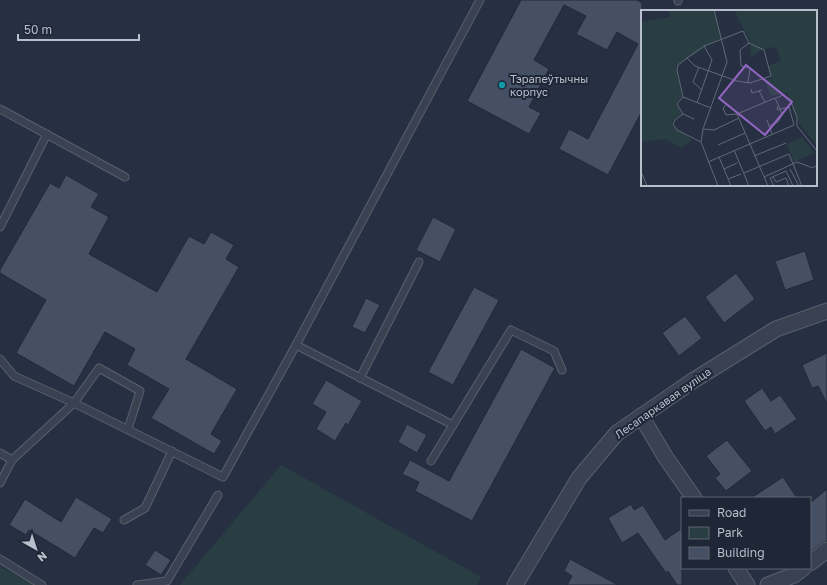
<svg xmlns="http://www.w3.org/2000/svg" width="827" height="585" font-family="'Golos Text',sans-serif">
  <rect width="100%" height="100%" fill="#263042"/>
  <g fill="#283e43">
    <path d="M281,465l200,112 -4,8h-297z"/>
    <path d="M0,566l34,19h-34z"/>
  </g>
  <g fill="#455064" stroke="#212939">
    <path d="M521,0h116l5,3v108l-34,64 -49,-26 10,-20 19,10 50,-95 -21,-12 -10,18 -31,-16 10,-18 -22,-11 -30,55 15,9 -20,38 12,6 -12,21 -62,-33z"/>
    <path d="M66,175l33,19 -8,13 18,10 -20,37 68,38 32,-56 15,8 7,-12 23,13 -8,14 13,8 -53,92 51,30 -26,45 11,7 -8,13 -63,-36 18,-29 -42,-24 8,-16 -30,-17 -31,54 -58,-33 30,-53 -46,-27v-3l50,-87 9,5z"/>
    <path d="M433,217l23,12 -16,33 -24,-12z"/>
    <path d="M805,251l9,29 -29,10 -10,-29z"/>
    <path d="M736,273l19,26 -31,24 -19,-26z"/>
    <path d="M474,287l25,13 -46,85 -25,-13z"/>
    <path d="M366,298l14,7 -15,28 -13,-6z"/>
    <path d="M685,316l17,22 -23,18 -17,-23z"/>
    <path d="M521,349l34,19 -83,153 -57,-30 4,-9 -17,-8 8,-14 39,21z"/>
    <path d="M827,353v51l-9,-18 -6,2 -10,-23z"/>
    <path d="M326,380l36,21 -14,24 -2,-2 -11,18 -19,-12 10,-17 -14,-8z"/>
    <path d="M762,388l9,13 9,-6 17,24 -22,15 -4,-7 -6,4 -21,-30z"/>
    <path d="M407,424l20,11 -10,18 -19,-11z"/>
    <path d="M727,440l25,31 -26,20 -11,-13 5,-4 -14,-18z"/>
    <path d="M783,477l14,21h-46z"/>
    <path d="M827,489v52l-5,2 -12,9v-49z"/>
    <path d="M76,497l36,22 -9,14 -9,-5 -19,30 -46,-28 -3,5 -17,-10 16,-26 36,23z"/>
    <path d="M631,504l3,6 9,-5 22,35 17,-12v57h-5l-9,-14 -2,2 -28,-40 -16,10 -14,-25z"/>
    <path d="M155,550l16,10 -10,15 -16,-10z"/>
    <path d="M570,559l48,26h-51l5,-9 -8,-5z"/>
  </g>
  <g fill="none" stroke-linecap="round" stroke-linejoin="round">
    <g stroke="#58606f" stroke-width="9">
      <g id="service">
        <path d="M678,1v-1"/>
        <path d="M0,109l125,68"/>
        <path d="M0,227l47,-93"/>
        <path d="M296,345l157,80"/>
        <path d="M0,359l14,17 60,27 25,-35 41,23 -12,38"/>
        <path d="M360,378l59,-116"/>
        <path d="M0,453l12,7"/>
        <path d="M431,461l80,-131 43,21 8,19"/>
        <path d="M0,483l12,-23 62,-57 149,74 73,-132 184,-345"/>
        <path d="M124,520l21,-12 27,-57"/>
        <path d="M0,559l42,26"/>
        <path d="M137,585l30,-4 51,-86"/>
      </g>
    </g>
    <g stroke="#58606f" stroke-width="17">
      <g id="minor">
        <path d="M641,416l25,42 28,40"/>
        <path d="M810,563l17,-13"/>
        <path d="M736,568l11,17"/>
        <path d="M515,585l64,-107 38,-45 77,-53 82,-51 51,-18"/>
        <path d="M768,585l26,-10 9,-7"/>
      </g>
    </g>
    <use href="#service" stroke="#3a4252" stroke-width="7"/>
    <use href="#minor" stroke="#3a4252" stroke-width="15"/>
  </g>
  <circle fill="#0f9aa8" stroke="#1f2737" stroke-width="1.5" cx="502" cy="85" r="4"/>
  <g text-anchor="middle" stroke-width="4" stroke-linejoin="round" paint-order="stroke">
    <g font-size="11" fill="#b7becc" stroke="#1f2737" text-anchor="start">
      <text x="510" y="83">Тэрапеўтычны<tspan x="510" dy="13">корпус</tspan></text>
    </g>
    <g font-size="11" fill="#b7becc" stroke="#1f2737">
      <text transform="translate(663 403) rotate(-35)" y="4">Лесапаркавая вуліца</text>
    </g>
  </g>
  <g transform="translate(641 10)">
    <rect width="176" height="176" fill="#263042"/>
    <path d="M27,0h45l9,27 -46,29 6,30 -6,8 6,10 -10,7 1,5 19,14 -11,8 -16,-9 -24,3v-120l29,-5zM93,0h83v136l-18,-24 -12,-29 -16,3 -6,-15 7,-3 -4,-12 13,-5 -5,-14 -12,2 -13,8 -1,-16zM161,127l12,16 -20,9 -7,-18z" fill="#283e43"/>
    <path fill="none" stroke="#606979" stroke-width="1" d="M73,0l13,52 -24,67 -2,13 17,44M46,48l8,8 42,15 13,2 21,-7 -7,-26 -15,-7 -6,-12 -39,15 -17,12 -9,7 -1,5 6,27 -6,7 6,10 -8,6 -2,4 4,6 24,12M58,57l-6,15 9,8M107,73l2,-15 -9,-2 -1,-16 9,-7M110,79l1,4 10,-3M118,81l6,11M42,87l28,11M135,88l7,-3 7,5 7,17v9M56,93l15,-43 -8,-14M86,94l-4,4 3,7 11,-1M42,104l11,5M126,110l5,14M128,116l9,-4 4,-7 -2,-6 -3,1 1,-4M156,116l20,25M62,119l11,1 25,-12M77,135l27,-12M93,140l15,36M113,146l32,-13M78,147l12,29M67,152l86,-37M83,159l13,-6M149,159l9,17M0,162l6,14M103,163l45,-19 13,32M123,167l33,-15 16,6 4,-3M132,167l3,5 10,-4 3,8M87,169l13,-5M127,176l-31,-72 38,-16 5,11 9,-2 5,18M133,176l-4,-8 16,-7 7,15"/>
    <path fill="#9366c4" fill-opacity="0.15" stroke="#9366c4" stroke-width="2" d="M105,55l46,37 -27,33 -46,-37z"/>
    <rect width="176" height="176" fill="none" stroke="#b7becc" stroke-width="2"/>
  </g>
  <rect x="681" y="497" width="130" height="72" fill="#1f2737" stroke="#5c6373"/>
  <rect x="689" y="510" width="20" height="6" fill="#3a4252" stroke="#5c6373"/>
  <text x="717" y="517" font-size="12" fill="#b7becc">Road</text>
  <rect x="689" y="527" width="20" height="12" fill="#283e43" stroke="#5c6373"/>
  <text x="717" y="537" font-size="12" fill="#b7becc">Park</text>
  <rect x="689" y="547" width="20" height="12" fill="#455064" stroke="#5c6373"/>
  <text x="717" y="557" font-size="12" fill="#b7becc">Building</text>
  <g transform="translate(36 549) rotate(141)" stroke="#1f2737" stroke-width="3" paint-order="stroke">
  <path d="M0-3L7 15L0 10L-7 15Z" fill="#b7becc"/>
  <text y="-6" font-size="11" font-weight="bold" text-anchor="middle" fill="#b7becc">N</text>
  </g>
  <path d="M18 34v6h121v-6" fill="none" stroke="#b7becc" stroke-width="2"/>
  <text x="24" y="34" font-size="12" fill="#b7becc" stroke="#1f2737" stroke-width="3" paint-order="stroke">50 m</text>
</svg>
